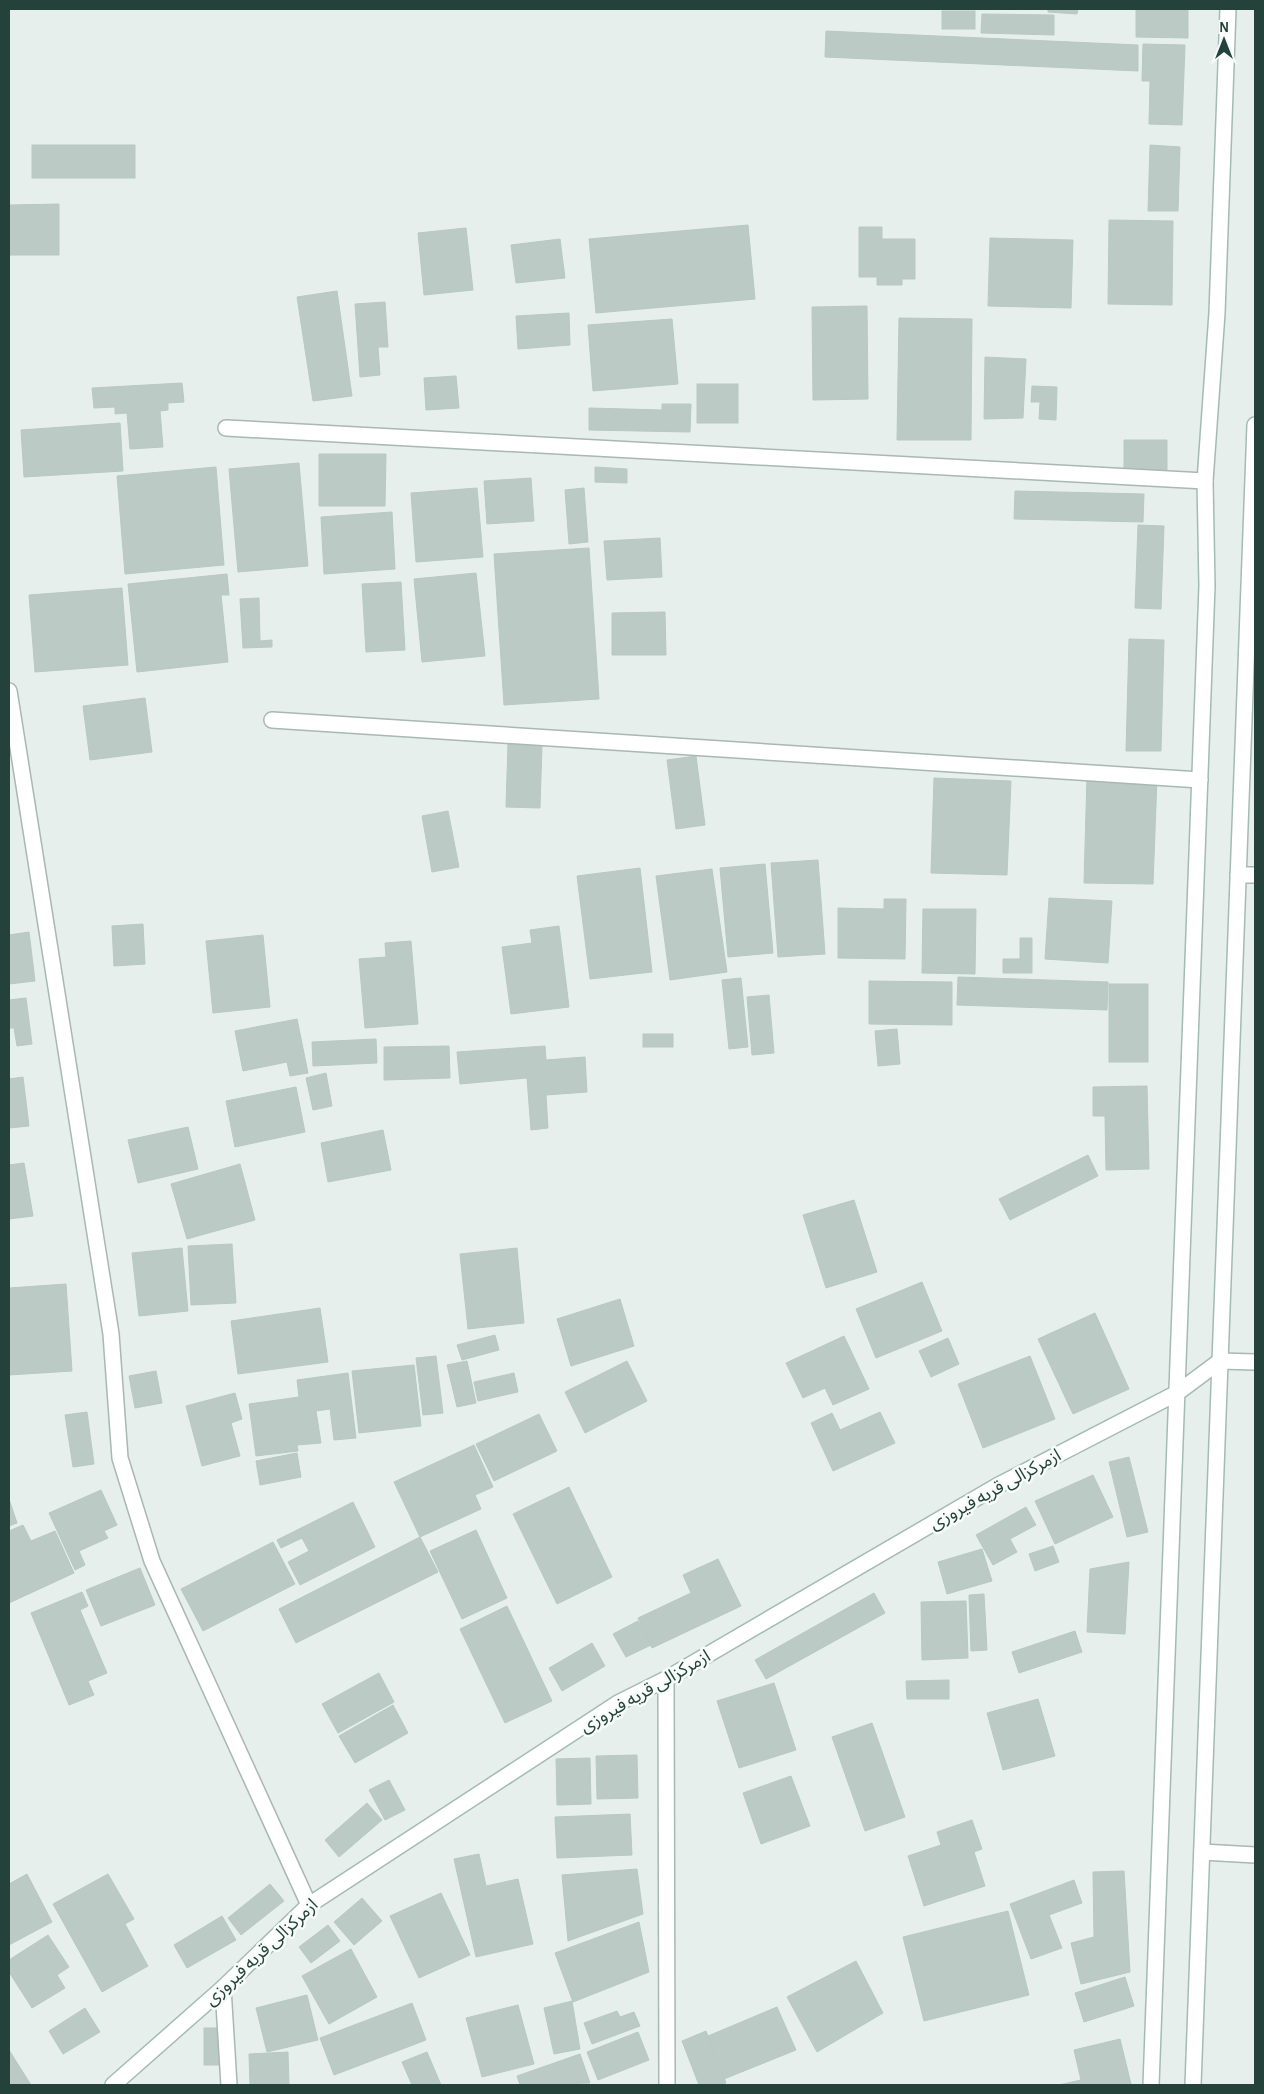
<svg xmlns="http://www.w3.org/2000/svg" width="1264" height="2094" font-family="'Alegreya Sans','Noto Sans Arabic',sans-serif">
  <rect width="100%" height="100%" fill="#e6efeb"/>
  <g fill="#bbcac4" stroke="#b8c9c2">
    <path d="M1048,9h30l-1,5 -29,-2z"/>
    <path d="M1136,9h52v29l-52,-1z"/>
    <rect x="942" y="11" width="33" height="18"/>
    <path d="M982,14l72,1v20l-73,-2z"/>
    <path d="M826,31l312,14v26l-313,-14z"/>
    <path d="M1143,44l42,1 -3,80 -33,-1 1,-43h-8z"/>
    <rect x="32" y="145" width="103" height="33"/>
    <path d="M1150,145l30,2 -2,64h-30z"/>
    <path d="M59,204v51h-50v-50z"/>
    <path d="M1109,220l64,1 -1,84 -64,-1z"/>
    <path d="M748,225l7,74 -159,14 -7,-74z"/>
    <path d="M859,227h23v12h33v40h-13v6h-25v-8h-18z"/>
    <path d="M466,228l7,62 -49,5 -6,-62z"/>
    <path d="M990,238l83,2 -2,68 -83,-2z"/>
    <path d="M560,239l5,39 -49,5 -5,-38z"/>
    <path d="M337,291l15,105 -39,5 -16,-104z"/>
    <path d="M385,302l3,45h-10l2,28 -20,2 -5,-73z"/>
    <path d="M867,306l1,93 -55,1 -1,-93z"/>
    <path d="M569,313l1,32 -52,4 -2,-33z"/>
    <path d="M899,318l73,1 -1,121h-74z"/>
    <path d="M672,319l6,65 -85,7 -5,-66z"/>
    <path d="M985,357l41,2 -3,59 -39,1z"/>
    <path d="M456,376l3,32 -33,2 -2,-32z"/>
    <path d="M182,383l2,19 -16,1v7l-8,1 3,36 -33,2 -3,-36 -12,1v-7l-21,1 -2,-20z"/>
    <rect x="697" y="384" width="41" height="39"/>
    <path d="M1032,386l25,1 -1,33 -17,-1 1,-17h-9z"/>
    <path d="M662,404h29l-1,28 -101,-2v-22l73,2z"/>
    <path d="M120,423l3,48 -99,6 -3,-47z"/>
    <path d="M1124,440h43v33l-43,-1z"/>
    <path d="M319,454h67l-1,52h-66z"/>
    <path d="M299,463l9,103 -70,6 -9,-103z"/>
    <path d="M216,467l8,98 -99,9 -8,-98z"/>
    <path d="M595,467l32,2v14l-32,-1z"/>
    <path d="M531,478l3,43 -47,3 -3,-43z"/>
    <path d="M477,488l6,69 -67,5 -5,-69z"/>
    <path d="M584,488l4,54 -19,2 -4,-54z"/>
    <path d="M1015,491l129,3 -1,28 -129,-3z"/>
    <path d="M392,512l3,57 -71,5 -3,-57z"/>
    <path d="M1138,525l26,1 -3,83 -26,-1z"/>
    <path d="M660,538l2,39 -55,3 -3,-39z"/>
    <path d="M589,548l10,151 -95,6 -10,-151z"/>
    <path d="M476,573l9,83 -63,6 -8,-83z"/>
    <path d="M227,574l2,21h-8l7,67 -91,10 -9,-88z"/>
    <path d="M401,582l4,68 -39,2 -4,-68z"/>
    <path d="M122,588l6,77 -93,7 -6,-77z"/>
    <path d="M259,598l1,43 12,-1v7l-29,1 -3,-49z"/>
    <path d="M665,612l1,43h-54v-42z"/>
    <path d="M1129,639l35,1 -3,111h-35z"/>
    <path d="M145,698l7,54 -62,8 -7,-54z"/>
    <path d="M508,744l34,1 -2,63 -34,-1z"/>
    <path d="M696,756l9,69 -29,4 -9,-69z"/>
    <path d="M1087,776l70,2 -4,106 -69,-1z"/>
    <path d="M934,778l77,3 -4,94 -76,-2z"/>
    <path d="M448,811l11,56 -27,5 -10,-56z"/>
    <path d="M818,860l7,94 -47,3 -7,-94z"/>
    <path d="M765,864l8,89 -45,4 -8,-89z"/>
    <path d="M640,868l12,104 -62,7 -13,-103z"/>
    <path d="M712,869l15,103 -57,8 -14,-104z"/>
    <path d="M1049,898l63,3 -4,62 -63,-4z"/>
    <path d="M884,899h22l-1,60 -67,-1v-50l46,1z"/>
    <path d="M923,909h53l-1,65 -53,-1z"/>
    <path d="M143,924l2,40 -31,2 -2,-40z"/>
    <path d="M559,926l10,81 -58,7 -9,-67 30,-4 -2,-13z"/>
    <path d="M29,932l6,49 -26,3v-49z"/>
    <path d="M263,935l7,72 -57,6 -7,-72z"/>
    <path d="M1020,938h12v35h-29v-14h17z"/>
    <path d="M411,941l7,83 -53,4 -6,-69 27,-2 -1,-14z"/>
    <path d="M958,977l150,5 -1,28 -150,-5z"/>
    <path d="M741,978l7,69 -19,2 -7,-69z"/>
    <path d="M869,981l83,1v43l-83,-1z"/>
    <rect x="1109" y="984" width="39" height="78"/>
    <path d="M769,995l5,58 -22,2 -5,-58z"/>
    <path d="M26,998l6,46 -15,2 -3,-18h-5v-28z"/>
    <path d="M297,1019l11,54 -18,3 -3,-14 -44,9 -8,-40z"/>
    <path d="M897,1029l3,35 -22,2 -3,-35z"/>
    <rect x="643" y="1034" width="30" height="13"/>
    <path d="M376,1039l1,24 -64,3 -1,-24z"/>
    <path d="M449,1046l1,32 -66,2v-33z"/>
    <path d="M545,1046l1,14 39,-3 2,35 -41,3 2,33 -17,2 -4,-52 -67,6 -3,-32z"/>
    <path d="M326,1073l6,33 -19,4 -7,-32z"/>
    <path d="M23,1077l6,49 -20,2v-49z"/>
    <path d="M1147,1086l2,83 -43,1 -1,-54h-12v-29z"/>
    <path d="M296,1087l9,45 -70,15 -9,-46z"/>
    <path d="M188,1127l10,42 -60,14 -10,-43z"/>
    <path d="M383,1130l8,40 -63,12 -7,-39z"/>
    <path d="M1088,1155l10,21 -88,44 -11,-21z"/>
    <path d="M24,1163l9,53 -24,3v-54z"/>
    <path d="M240,1164l15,56 -68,19 -16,-55z"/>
    <path d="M854,1200l23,72 -51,16 -23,-73z"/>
    <path d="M232,1244l4,59 -45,2 -3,-59z"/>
    <path d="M182,1248l6,63 -49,5 -7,-63z"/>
    <path d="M517,1248l7,75 -56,6 -8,-75z"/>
    <path d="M922,1282l20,49 -66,27 -20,-49z"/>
    <path d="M66,1284l6,87 -63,4v-87z"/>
    <path d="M620,1299l14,47 -63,20 -14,-47z"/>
    <path d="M320,1308l8,54 -90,12 -7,-53z"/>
    <path d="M1095,1313l34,76 -56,25 -35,-75z"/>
    <path d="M495,1335l4,15 -37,10 -5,-15z"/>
    <path d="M844,1336l25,53 -36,16 -8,-17 -22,10 -17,-35z"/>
    <path d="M948,1338l11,26 -28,13 -12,-26z"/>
    <path d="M436,1356l7,57 -20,2 -7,-57z"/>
    <path d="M1030,1356l25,63 -72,29 -25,-64z"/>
    <path d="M467,1361l9,42 -19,4 -10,-42z"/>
    <path d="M627,1361l20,40 -62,32 -20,-41z"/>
    <path d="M414,1365l7,61 -62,7 -7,-62z"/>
    <path d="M156,1371l6,32 -27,5 -6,-32z"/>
    <path d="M348,1373l8,65 -22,2 -4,-31 -14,2 5,32 -24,2 1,6 -42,5 -7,-52 50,-7 -2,-17z"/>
    <path d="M514,1373l4,19 -40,9 -4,-19z"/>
    <path d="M235,1393l7,26 -11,4 9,33 -38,10 -16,-60z"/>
    <path d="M87,1412l7,52 -21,3 -8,-52z"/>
    <path d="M880,1412l15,31 -62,28 -22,-48 21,-10 8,17z"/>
    <path d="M539,1414l18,37 -63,30 -18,-37z"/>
    <path d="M474,1445l19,42 -18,8 6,14 -61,28 -26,-55z"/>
    <path d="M297,1453l4,24 -41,8 -4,-24z"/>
    <path d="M1129,1457l19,75 -21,5 -18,-75z"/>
    <path d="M1093,1475l20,42 -58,27 -20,-43z"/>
    <path d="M569,1487l43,90 -55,27 -44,-90z"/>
    <path d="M101,1490l16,35 -13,6 4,7 -29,13 6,14 -10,5 -26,-57z"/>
    <path d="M9,1499l8,24 -8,3z"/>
    <path d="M353,1502l22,45 -75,38 -12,-23 21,-11 -7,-13 -21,10 -4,-8z"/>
    <path d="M1026,1507l10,18 -26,14 7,13 -24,13 -17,-30z"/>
    <path d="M23,1525l8,16 24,-10 19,42 -65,30v-72z"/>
    <path d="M476,1530l31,68 -45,21 -32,-68z"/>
    <path d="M420,1537l18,35 -142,71 -17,-34z"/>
    <path d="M273,1542l22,42 -92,47 -22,-42z"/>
    <path d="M1053,1546l6,16 -24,9 -6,-17z"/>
    <path d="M982,1549l10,32 -45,13 -9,-32z"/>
    <path d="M718,1559l23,47 -89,42 -14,-30 53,-25 -8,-18z"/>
    <path d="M1129,1562l-4,72 -38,-2 3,-63z"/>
    <path d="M140,1568l15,37 -54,21 -15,-36z"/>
    <path d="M82,1592l6,14 -8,4 27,63 -19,8 6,14 -25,10 -38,-92z"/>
    <path d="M874,1593l11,20 -119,66 -11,-19z"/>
    <path d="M984,1594l3,56 -16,1 -2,-56z"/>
    <path d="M966,1601l2,57 -46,2 -1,-58z"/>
    <path d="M507,1606l45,95 -47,22 -45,-94z"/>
    <path d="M638,1621l13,24 -25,12 -13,-23z"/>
    <path d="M1075,1631l7,21 -63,21 -7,-21z"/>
    <path d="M592,1643l13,23 -43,25 -13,-23z"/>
    <path d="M379,1673l15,29 -56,31 -16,-29z"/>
    <path d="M949,1680v19h-42l-1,-18z"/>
    <path d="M774,1683l22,67 -57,18 -22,-67z"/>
    <path d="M1038,1699l17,57 -52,14 -16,-57z"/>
    <path d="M393,1705l15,28 -53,30 -16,-27z"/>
    <path d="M872,1723l33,94 -40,14 -33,-94z"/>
    <path d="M637,1755l1,43 -41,1 -1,-43z"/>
    <path d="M590,1758l1,46 -34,1 -1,-46z"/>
    <path d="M791,1776l19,50 -49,18 -18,-51z"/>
    <path d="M389,1780l16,30 -20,10 -16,-30z"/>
    <path d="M367,1803l15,17 -43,37 -14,-17z"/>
    <path d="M630,1814l2,41 -75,3 -2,-41z"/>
    <path d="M972,1820l10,29 -8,3 11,34 -61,20 -16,-50 33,-11 -4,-13z"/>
    <path d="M479,1854l7,32 32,-7 15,65 -57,13 -22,-98z"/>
    <path d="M637,1869l6,45 -75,27 -6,-66z"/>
    <path d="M1124,1871l6,101 -49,12 -10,-41 23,-6 -1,-65z"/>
    <path d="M27,1874l25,48 -43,23v-61z"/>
    <path d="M108,1874l26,45 -9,5 23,42 -46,26 -49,-88z"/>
    <path d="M1074,1880l8,23 -33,12 13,33 -31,11 -21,-55z"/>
    <path d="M270,1884l14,17 -43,34 -13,-17z"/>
    <path d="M441,1893l29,62 -51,23 -29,-62z"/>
    <path d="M362,1898l20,23 -28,24 -20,-23z"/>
    <path d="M1008,1911l21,84 -105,26 -21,-84z"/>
    <path d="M222,1916l14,24 -49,28 -13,-23z"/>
    <path d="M639,1922l10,50 -76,30 -18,-49z"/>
    <path d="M328,1925l12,16 -29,22 -12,-16z"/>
    <path d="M48,1935l21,32 -12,8 8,13 -33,20 -23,-36v-12z"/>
    <path d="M351,1949l26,48 -48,27 -27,-48z"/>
    <path d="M856,1961l27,52 -66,39 -30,-55z"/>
    <path d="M1125,1977l9,29 -50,16 -9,-29z"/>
    <path d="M307,1995l11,45 -51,12 -11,-44z"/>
    <path d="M572,2001l8,48 -26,5 -10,-46z"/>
    <path d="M412,2003l14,37 -92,35 -14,-37z"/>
    <path d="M518,2005l16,59 -52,13 -16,-59z"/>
    <path d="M777,2007l19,43 -72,29 -16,-43z"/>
    <path d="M85,2008l15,24 -37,22 -14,-23z"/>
    <path d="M617,2011l3,6 14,-5 6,14 -48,18 -8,-21z"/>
    <rect x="204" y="2028" width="18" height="37"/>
    <path d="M706,2031l20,52 -6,2h-21l-17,-44z"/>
    <path d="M638,2032l11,28 -51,20 -11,-28z"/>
    <path d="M1120,2039l11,45 -72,1 22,-5 -7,-30z"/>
    <path d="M9,2050l22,35h-22z"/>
    <path d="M288,2052l1,33h-39l-1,-31z"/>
    <path d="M427,2052l14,33h-29l-10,-23z"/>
    <path d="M580,2054l10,29 -70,2 -3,-9z"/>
  </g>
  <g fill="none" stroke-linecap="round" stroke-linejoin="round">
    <g stroke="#a8b8b2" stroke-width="18">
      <g id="street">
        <path d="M226,428l979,53"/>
        <path d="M9,691l102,643 9,124 32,103 157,344"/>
        <path d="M272,720l928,60"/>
        <path d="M1238,875h17"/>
        <path d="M1220,1361l35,1"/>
        <path d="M666,1679l1,406"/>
        <path d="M1202,1852l53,3"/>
        <path d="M223,1988l6,97"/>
      </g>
    </g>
    <g stroke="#a4bbb3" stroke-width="18">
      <g id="secondary">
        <path d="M113,2085l110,-97 86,-83 309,-202 48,-24 331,-193 180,-93 43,-32"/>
        <path d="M1151,2085l56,-1499 -2,-105 12,-168 11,-304"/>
        <path d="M1193,2085l62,-1660"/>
      </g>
    </g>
    <use href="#street" stroke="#fff" stroke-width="15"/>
    <use href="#secondary" stroke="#fff" stroke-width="15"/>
  </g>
  <g text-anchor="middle" stroke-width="5" stroke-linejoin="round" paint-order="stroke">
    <g font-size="18" fill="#24423a" stroke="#f7fbf9">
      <text transform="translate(995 1489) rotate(-29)" y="6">ازمرکزالی قریه فیروزی</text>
      <text transform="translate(645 1691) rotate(-30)" y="6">ازمرکزالی قریه فیروزی</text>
      <text transform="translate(261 1952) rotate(-43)" y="6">ازمرکزالی قریه فیروزی</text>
    </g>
  </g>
  <rect width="1264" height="2094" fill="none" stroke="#24423a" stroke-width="20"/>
  <g transform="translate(1224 40)" stroke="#f7fbf9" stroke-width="4" paint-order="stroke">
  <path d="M0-4L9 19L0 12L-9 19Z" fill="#24423a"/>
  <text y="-8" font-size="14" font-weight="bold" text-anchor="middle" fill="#24423a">N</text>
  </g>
</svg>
